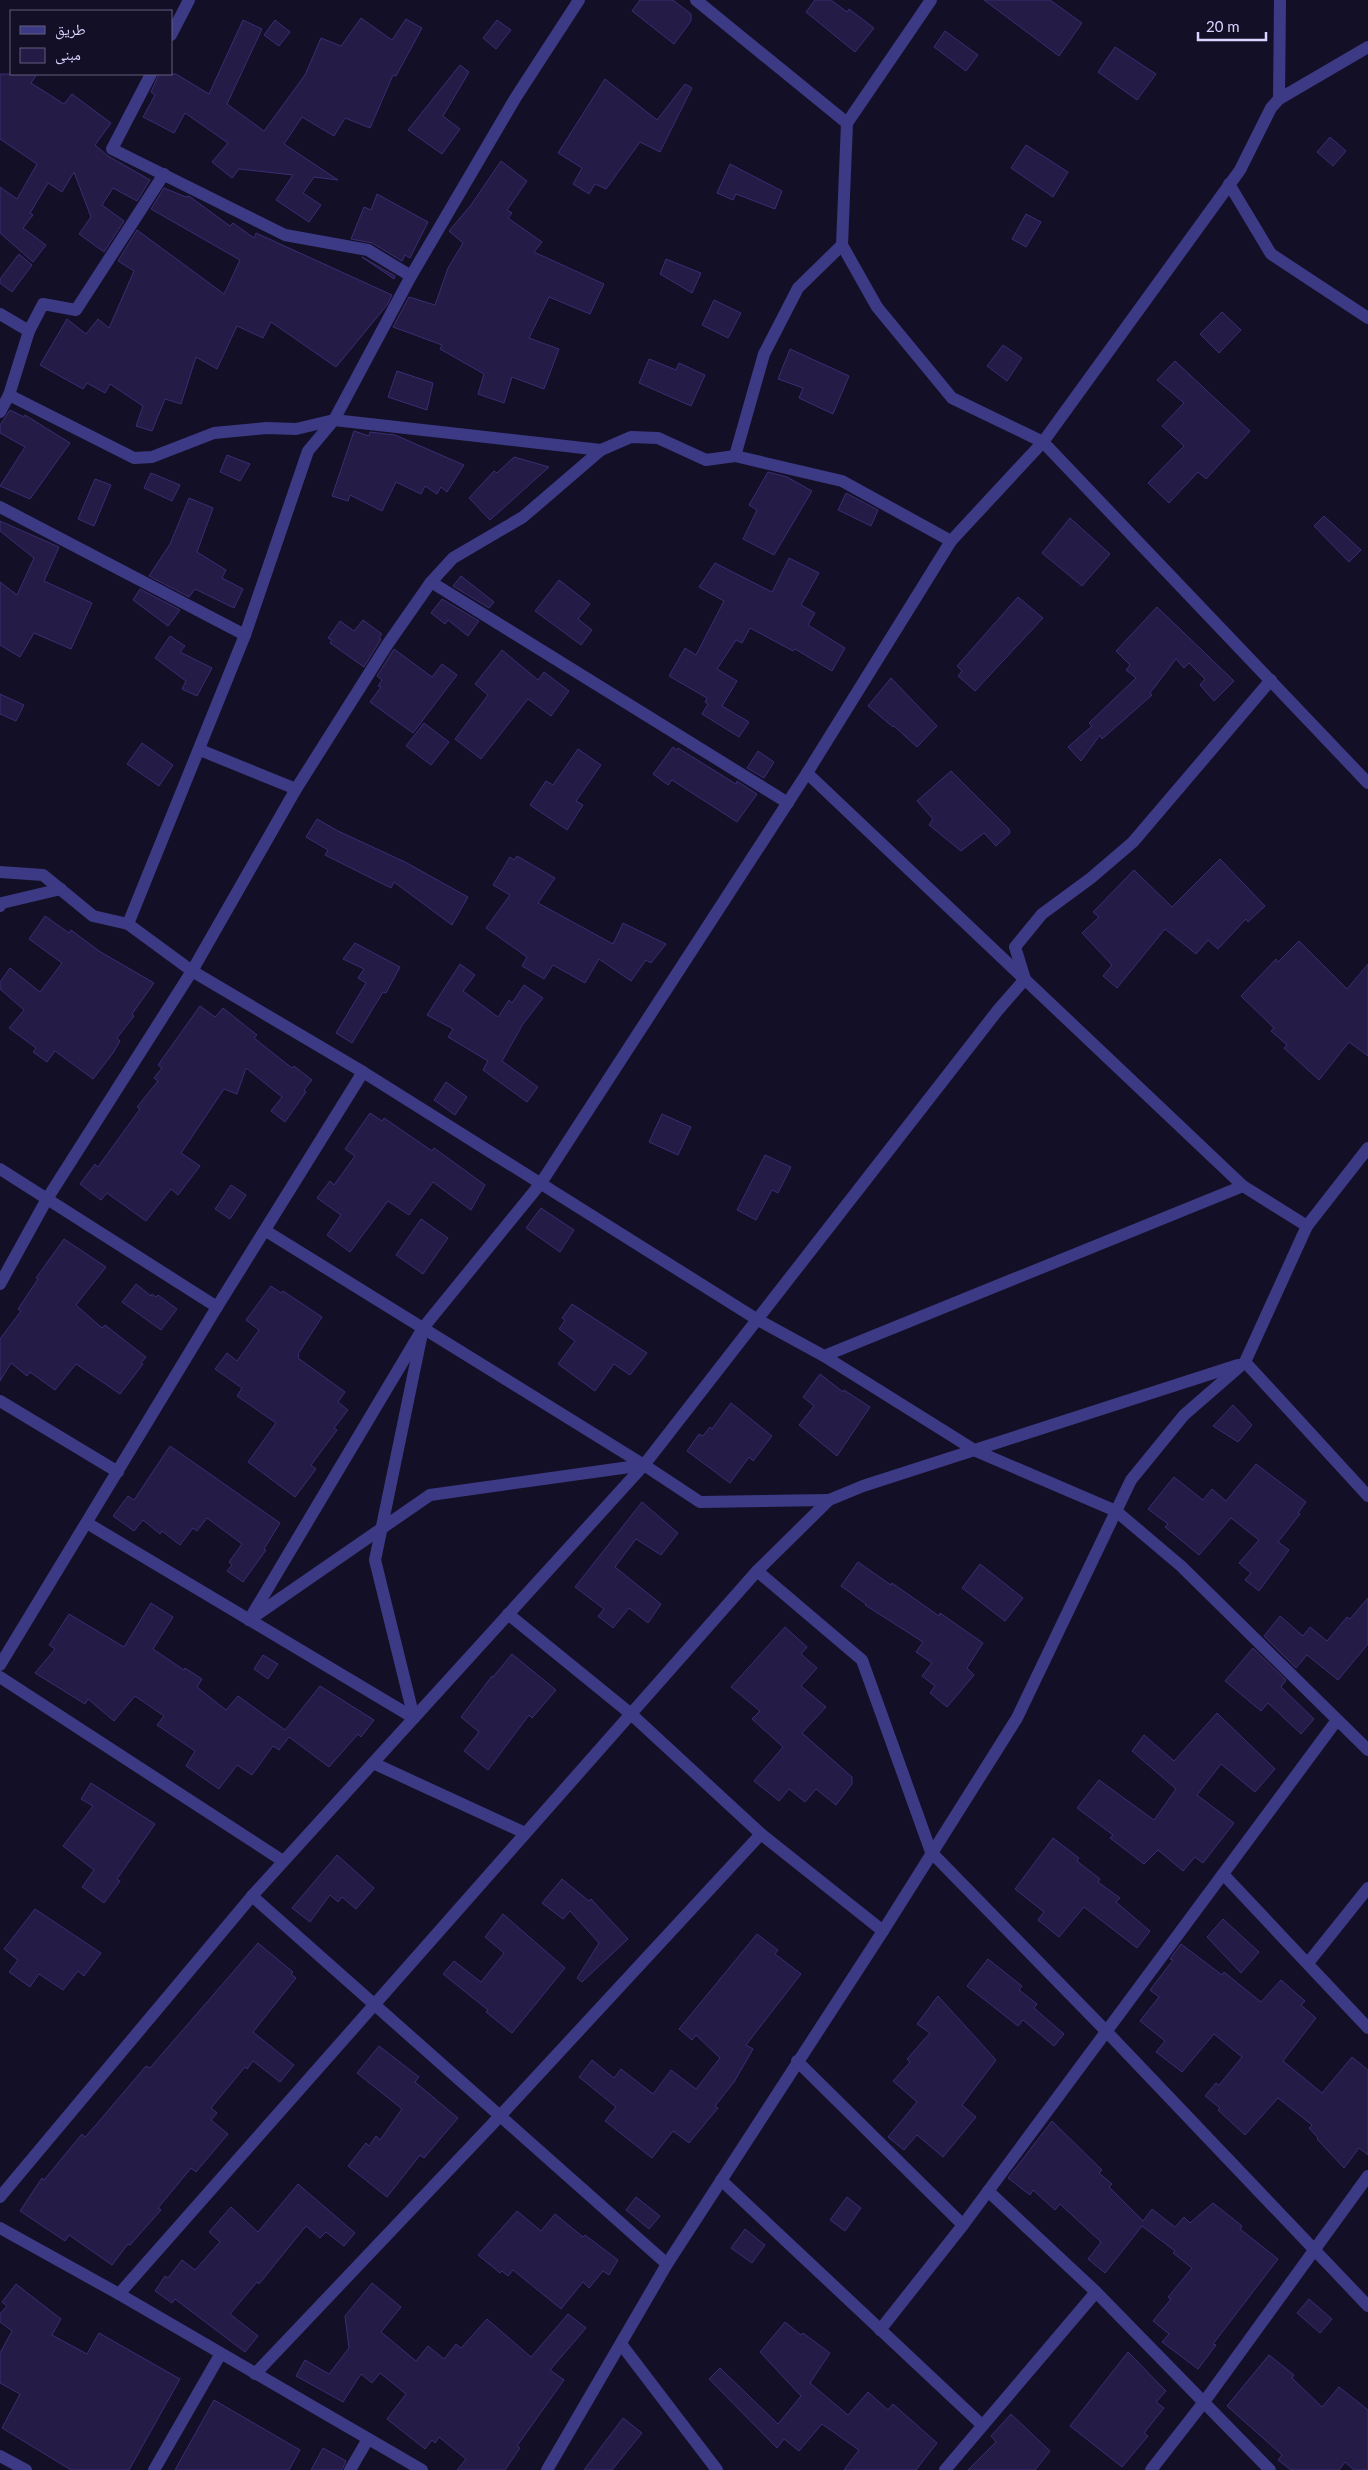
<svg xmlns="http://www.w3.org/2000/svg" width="1368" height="2470" font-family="Lato,'Noto Naskh Arabic',sans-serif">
  <rect width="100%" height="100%" fill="#130f26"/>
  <g fill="#241b47" stroke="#3b2d73">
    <path d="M640,0h33l18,14v7l-17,23 -42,-33z"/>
    <path d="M815,0h16l16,12 2,-3 25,19 -19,24 -49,-40z"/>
    <path d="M984,0h66l32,23 -23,33z"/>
    <path d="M361,18l31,22 14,-21 16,9 -26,48 -3,-1 -23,53 -25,-10 -11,18 -32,-19 -18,27 54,36 -24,-3 -11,16 18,12 -12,17 -33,-22 17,-25 -54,-6 -7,9 -20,-16 16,-19 -43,-30 -11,20 -31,-16 12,-22 -4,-3 8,-18h17l33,20 34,-74 19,9 -35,75 37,27 41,-56 16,-37 20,8z"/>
    <path d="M275,20l15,12 -11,14 -15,-11z"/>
    <path d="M497,20l14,10 -15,19 -13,-11z"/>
    <path d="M945,31l33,24 -12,16 -32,-24z"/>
    <path d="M1115,47l41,27 -19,26 -39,-28z"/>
    <path d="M460,65l9,7 -26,44 17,13 -18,25 -34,-24z"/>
    <path d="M0,74h37l-6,9 33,21 8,-10 39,29 -16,22 13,11 42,24 -13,21 -24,-13 -11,17 22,16 -20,31 -25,-18 12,-17 -17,-45 -12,20 -14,-9 -18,30 3,2 -10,13 23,17 -13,17 -33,-29v-46l17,12 20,-35 -37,-25z"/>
    <path d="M605,79l52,41 28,-36 7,4 -32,64 -20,-10 -34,47 -11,-5 -6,10 -16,-10 9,-16 -24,-15z"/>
    <path d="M1330,137l16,14 -13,15 -16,-14z"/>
    <path d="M1026,145l42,27 -15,25 -42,-29z"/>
    <path d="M501,161l26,20 -20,29 5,3 -4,5 34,24 -8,10 70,32 -14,30 -41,-17 -20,41 30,11 -15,40 -32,-12 -8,26 -26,-9 6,-20 -44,-25 2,-4 -49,-18 16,-30 26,8 13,-37 15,-25 -14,-12 22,-26z"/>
    <path d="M730,164l52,27 -7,18 -39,-15 -3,6 -16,-7z"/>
    <path d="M164,188l22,9 3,-1 41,30 3,-3 21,15 2,-5 136,62 -5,10 -51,62 -65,-45 -8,16 -26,-12 -20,43 -21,-12 -15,47 -16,-5 -13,32 -16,-5 7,-20 -33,-22 -5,9 -18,-10 -4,6 -43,-24 27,-46 19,15 12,-15 11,9 25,-57 -16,-10 19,-31 87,64 16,-34 -89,-51z"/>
    <path d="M377,194l51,28 -18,36 -5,-3 -3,6 -30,-18 -21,-4 13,-32 7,3z"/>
    <path d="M1026,214l15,8 -15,25 -14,-8z"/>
    <path d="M19,254l13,11 -20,27 -12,-9v-4z"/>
    <path d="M362,257l33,19 -1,3z"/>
    <path d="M666,259l35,14 -9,20 -32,-19z"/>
    <path d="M714,300l27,13 -13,25 -26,-13z"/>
    <path d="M1222,312l19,18 -22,23 -19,-19z"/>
    <path d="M1003,345l19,13 -15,23 -20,-15z"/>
    <path d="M790,349l59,27 -16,38 -34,-16 4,-10 -25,-9z"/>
    <path d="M649,359l27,11 3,-7 26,12 -14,31 -52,-23z"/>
    <path d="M1175,361l75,70 -44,48 -8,-7 -29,31 -21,-20 36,-37 -22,-20 22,-23 -27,-23z"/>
    <path d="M397,371l36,12 -6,27 -39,-13z"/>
    <path d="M10,410l14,7 1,-2 45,28 -40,56 -30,-13 25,-39 -25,-14v-8z"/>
    <path d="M354,431l15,5 1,-4 25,3 69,30 -17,27 -6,-5 -4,7 -12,-8 -4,8 -25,-12 -14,29 -32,-16 -2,6 -16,-5z"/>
    <path d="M227,455l23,9 -10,17 -20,-9z"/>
    <path d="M514,457l35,10 -59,53 -21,-22 25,-27 3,2z"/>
    <path d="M768,472l19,5 25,14 -38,64 -31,-16 14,-29 -8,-5z"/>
    <path d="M151,473l29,12 -8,16 -28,-13z"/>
    <path d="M95,479l16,6 -17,41 -16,-7z"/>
    <path d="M846,493l32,17 -7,16 -33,-16z"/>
    <path d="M189,498l24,10 -16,44 29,18 -4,8 21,11 -9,19 -39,-19 -6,8 -40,-21 21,-32z"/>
    <path d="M1324,516l37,34 -12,12 -35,-36z"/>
    <path d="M1070,518l40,36 -28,32 -40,-33z"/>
    <path d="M0,521l59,26 -15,34 48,22 -21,46 -37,-16 -14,24 -20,-12v-63l17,13 17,-37 -34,-27z"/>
    <path d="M789,558l30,15 -18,32 14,8 -7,12 37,23 -13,23 -37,-22 -2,2 -43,-23 -8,15 -6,-3 -19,29 20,12 -15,25 27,16 -10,15 -37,-23 6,-10 -3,-2 2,-4 -38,-22 16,-28 11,7 28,-54 -25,-14 16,-24 57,29z"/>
    <path d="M461,576l33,26 -5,6 -36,-22z"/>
    <path d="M559,580l31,24 -12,15 14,11 -11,15 -46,-34z"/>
    <path d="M140,589l40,21 -12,16 -35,-26z"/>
    <path d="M1018,597l25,21 -68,73 -17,-15 4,-5 -5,-5z"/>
    <path d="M442,599l37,22 -11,15 -20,-16 -3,4 -14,-11z"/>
    <path d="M1157,607l77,74 -20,20 -14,-16 5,-6 -16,-16 -5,5 -8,-9 -26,34 2,2 -50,44 -2,-4 -19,26 -13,-14 24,-21 -3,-3 47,-45 -10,-8 4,-5 -14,-14z"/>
    <path d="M363,620l19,14 -3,4 2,1 -17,28 -34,-24 2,-3 -4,-2 12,-17 14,10z"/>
    <path d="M170,636l15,10 -5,6 32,16 -15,28 -15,-7 4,-8 -31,-23z"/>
    <path d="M394,649l38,28 10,-13 15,11 -44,58 -43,-31 11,-15 -3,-1 4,-6 -5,-4z"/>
    <path d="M502,650l36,30 6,-8 25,19 -18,25 -23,-17 -47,60 -26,-20 33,-44 -13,-11z"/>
    <path d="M891,678l46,48 -20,21 -23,-21 -1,1 -25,-21z"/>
    <path d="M0,694l24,11 -8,16 -16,-7z"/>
    <path d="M424,723l25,19 -18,23 -25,-19z"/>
    <path d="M142,743l31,22 -14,21 -32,-22z"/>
    <path d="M673,747l4,3 1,-2 58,36 1,-3 20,13 -20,28 -65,-42 -4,5 -15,-11z"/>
    <path d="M578,749l23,16 -25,36 7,4 -16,25 -37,-25 16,-24 7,4z"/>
    <path d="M758,751l16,11 -10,16 -17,-10z"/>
    <path d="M951,771l58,58 1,4 -14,13 -12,-13 -23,18 -32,-26 4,-6 -16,-18z"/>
    <path d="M317,819l21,12 67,31 63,35 -16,28 -58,-43 -3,6 -66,-33 3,-5 -22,-13z"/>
    <path d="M517,856l38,22 -17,25 75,41 10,-21 43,21 -15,19 -5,-3 -15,21 -32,-22 -14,24 -32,-18 -9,14 -22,-13 5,-9 -41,-29 24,-33 -17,-10 17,-28 4,3z"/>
    <path d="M1220,859l45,47 -17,16 -2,-3 -28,30 -10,-9 -12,14 -31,-25 -48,59 -14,-12 9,-11 -30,-32 17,-16 -6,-5 41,-42 38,37z"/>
    <path d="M45,916l24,17 2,-3 28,21 55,32 -22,31 2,2 -17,22 3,3 -7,12 -20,26 -38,-28 -8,11 -14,-10 3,-4 -27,-20 15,-18 -24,-21v-7l10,-14 30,24 22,-29 -33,-24z"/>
    <path d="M1299,941l48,48 21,-25v92l-19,-14 -30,38 -35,-32 3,-3 -16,-14 3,-3 -33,-32 35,-37 2,3z"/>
    <path d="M355,943l45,24 -14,26 -3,-1 -31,51 -16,-10 30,-50 -8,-5 6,-9 -21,-10z"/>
    <path d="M460,964l15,11 -12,16 35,26 11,-17 3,3 12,-18 19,13 -20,26 -21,37 36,26 -11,15 -44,-32 5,-9 -40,-24 5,-8 -26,-14z"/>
    <path d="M200,1006l15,11 8,-9 34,27 -3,3 38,30 2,-2 18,14 -8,10 2,2 -21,30 -14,-11 11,-14 -36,-29 -9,26 -13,-5 -43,64 19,13 -22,29 -7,-6 -25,32 -39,-28 -6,7 -21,-16 15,-20 3,3 42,-58 -3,-2 21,-26 -4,-3 8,-10 -4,-3z"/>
    <path d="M446,1082l21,15 -12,18 -21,-15z"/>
    <path d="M370,1113l12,8 2,-3 48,33 2,-3 51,37 -14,25 -38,-28 -24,33 -21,-14 -38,51 -23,-17 14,-20 -24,-17 13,-17 4,4 21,-29 -10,-7z"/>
    <path d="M662,1114l29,13 -13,28 -29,-13z"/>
    <path d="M765,1155l26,12 -13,26 -6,-3 -16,30 -19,-10z"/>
    <path d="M231,1185l15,10 -16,24 -15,-10z"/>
    <path d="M541,1208l33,22 -14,22 -34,-24z"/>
    <path d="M421,1219l27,19 -25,36 -27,-19z"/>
    <path d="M64,1239l42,28 -30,38 26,23 3,-3 41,32 -5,6 2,1 -23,30 -44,-30 -21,26 -25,-18 -3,4 -16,-13 -11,18v-42l21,-28 -3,-2 20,-30 -2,-1z"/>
    <path d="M136,1284l15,12 1,-2 4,3 2,-2 19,14 -16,21 -39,-28z"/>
    <path d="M271,1286l10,7 2,-2 39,26 -24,37 1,2 -1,2 47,34 -7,10 10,8 -14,18 3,2 -26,35 5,4 -21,28 -47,-35 28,-39 -39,-27 5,-8 -27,-19 12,-16 10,8 22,-31 -13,-10z"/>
    <path d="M572,1304l75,49 -17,22 -16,-11 -19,27 -37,-27 17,-23 -16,-12 6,-9 -3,-2z"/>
    <path d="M820,1374l23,18 1,-2 26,17 -33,49 -38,-31 15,-19 -11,-9z"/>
    <path d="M731,1403l41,33 -19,25 -4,-4 -19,26 -43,-32 12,-17 4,2 7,-9 2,2z"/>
    <path d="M1233,1405l19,20 -14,17 -25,-16z"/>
    <path d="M170,1446l110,77 -16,26 2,1 -23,32 -16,-11 5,-6 -3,-3 13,-18 -35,-26 -10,13 -4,-3 -13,17 -18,-14 -2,3 -17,-14 -9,11 -21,-15 15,-20 6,4z"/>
    <path d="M1256,1464l50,38 -8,11 2,1 -22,28 11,8 -30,41 -14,-11 6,-7 -12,-10 20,-23 -28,-22 -32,37 -34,-28 3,-3 -20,-15 26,-32 29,23 9,-11 14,12z"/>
    <path d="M642,1502l36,31 -17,22 -25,-16 -21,28 46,37 -13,19 -19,-15 -16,20 -15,-12 6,-7 -29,-22z"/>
    <path d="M858,1562l33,23 1,-2 47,33 1,-3 43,30 -16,25 7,7 -27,32 -17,-14 5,-7 -13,-10 10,-13 -16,-11 7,-10 -58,-37 1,-1 -25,-18z"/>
    <path d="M980,1564l43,34 -18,23 -43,-33z"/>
    <path d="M1368,1598v46l-30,36 -31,-25 -11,13 -32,-32 16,-20 23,20 7,-9 17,14 20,-24 3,2z"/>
    <path d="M151,1603l22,14 -20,32 31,21 1,-2 17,11 -5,8 29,23 12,-14 47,34 35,-44 54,34 -13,17 -3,-3 -29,33 -40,-30 -10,13 -6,-4 -21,29 -15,-10 -18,24 -33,-23 9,-15 -38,-26 7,-9 -29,-20 -21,25 -26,-22 -3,5 -50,-31 20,-24 -6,-4 20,-31 55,33z"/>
    <path d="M785,1627l22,20 -6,7 16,14 -16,18 25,21 -24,26 50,44v7l-16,21 -20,-16 -11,13 -16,-13 -10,12 -25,-20 29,-34 -31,-28 8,-8 -29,-24z"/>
    <path d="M1253,1648l33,32 -5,7 33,32 -13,15 -33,-31 -7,8 -36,-30z"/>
    <path d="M512,1654l44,36 -24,28 -3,-3 -41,55 -24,-19 15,-19 -18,-15 31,-41 1,1z"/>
    <path d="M263,1655l15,9 -10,15 -14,-10z"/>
    <path d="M1217,1713l58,56 -20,23 -34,-28 -24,31 37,28 -31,40 -8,-6 -12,14 -25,-21 -14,14 -34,-26 3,-3 -36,-27 22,-28 55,40 22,-31 -44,-38 12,-16 30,26z"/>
    <path d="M91,1783l64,41 -38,55 3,2 -16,22 -22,-16 12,-17 -31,-24 30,-40 -12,-7z"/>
    <path d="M1053,1838l26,20 -2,3 23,18 -2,3 22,16 -4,4 34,29 -13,17 -53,-41 -25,30 -21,-17 6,-8 -29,-23z"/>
    <path d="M337,1855l37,33 -18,21 -14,-12 -4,5 -8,-7 -20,27 -18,-14z"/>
    <path d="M562,1879l27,22 2,-2 37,40 -46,43 -5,-4 22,-35 -29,-32 -7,8 -21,-16z"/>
    <path d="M35,1909l66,44 -17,23 -6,-5 -15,19 -24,-16 -9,13 -21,-15 9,-12 -14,-11z"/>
    <path d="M503,1914l62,54 -53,65 -26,-21 2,-2 -45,-36 11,-13 27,21 23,-29 -19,-16z"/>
    <path d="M1223,1919l36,33 -18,21 -34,-36z"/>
    <path d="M757,1934l21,16 -3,4 26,20 -55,71 7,4 -19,33 -19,24 3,2 -29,35 -16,-12 -21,27 -47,-37 11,-14 -37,-30 13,-17 22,18 7,-9 32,25 18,-24 25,19 24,-31 -24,-23 -4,5 -13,-11z"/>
    <path d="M258,1943l35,29 -2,2 5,4 -43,54 41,33 -14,17 -27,-21 -6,8 -2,-2 -34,41 6,5 -6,7 17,14 -32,38 -5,-4 -33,40 3,2 -31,35 -2,-1 -16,21 -43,-30 -4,6 -45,-30 22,-33 2,2 38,-46 3,3 10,-11 51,-60 4,2z"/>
    <path d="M1181,1944l41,31 2,-3 37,30 20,-22 24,21 -4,4 15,13 -33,43 39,32 30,-36 16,13v85l-9,-7 -15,20 -27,-29 1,-1 -9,-10 3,-3 -34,-27 -33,37 -27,-25 2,-2 -15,-12 11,-13 3,2 23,-28 -28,-23 -32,38 -26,-20 9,-11 -25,-20 19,-24 -9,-7 23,-30 -3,-1z"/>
    <path d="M988,1959l34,27 -3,4 18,14 -3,4 30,26 -10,12 -31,-26 -5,6 -51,-40z"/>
    <path d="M938,1996l58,64 -34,45 14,12 -33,40 -26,-22 -13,15 -16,-13 29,-35 -24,-21 17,-19 -3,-3 23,-26 -13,-9z"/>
    <path d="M379,2046l40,31 -4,5 43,36 -34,40 -4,-3 -33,42 -39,-31 18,-23 3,3 7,-10 4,4 22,-31 -45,-36z"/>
    <path d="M1052,2121l50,49 -3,3 13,11 -3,3 34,34 9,-12 23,18 9,-10 6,6 23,-20 29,23 -2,3 38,30 -65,85 3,1 -18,24 -36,-27 7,-8 -16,-13 18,-22 -3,-2 24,-29 -19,-15 2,-2 -33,-25 -37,47 -17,-14 13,-17 -41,-38 -5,6 -22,-20 -3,5 -22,-17z"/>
    <path d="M298,2184l57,49 -11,13 -18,-14 -6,6 -14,-12 -47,58 -2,-2 -27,32 28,22 -13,16 -70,-53 -3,4 -17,-12 10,-15 3,2 14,-18 13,10 25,-28 -11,-10 22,-25 27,25z"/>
    <path d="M636,2197l24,19 -11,13 -23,-19z"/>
    <path d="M847,2197l14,11 -16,23 -15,-11z"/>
    <path d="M517,2211l24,20 14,-17 28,23 2,-2 33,25 -9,15 -6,-4 -14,17 -6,-6 -22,27 -48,-39 -5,6 -6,-5 -2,2 -22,-18z"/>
    <path d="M745,2229l20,16 -13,18 -21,-15z"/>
    <path d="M372,2283l29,24 -20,25 35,29 12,-15 16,13 12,-15 5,4 26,-29 44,38 37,-43 18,14 -36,42 14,10 -47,66 3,2 -15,22h-48l9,-11 -27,-22 -4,6 -3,-3 -7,9 -38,-30 19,-25 -26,-21 -8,10 -11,-9 -18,28 -47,-26 9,-16 24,14 20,-26 -4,-32z"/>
    <path d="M16,2284l45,35 -9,16 35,19 12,-21 81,46 -51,91h-58l-69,-42 18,-34 -20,-11v-30l12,-22 -12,-9v-8l7,-8 -5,-4z"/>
    <path d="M1309,2299l23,20 -12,14 -23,-20z"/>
    <path d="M785,2322l16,13 2,-2 27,20 -20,30 38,32 20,-23 20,18 5,-6 44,39 -21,27h-72l15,-20 -37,-26 -23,27 -15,-12 -7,9 -68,-69 11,-11 58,56 23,-28 -41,-44z"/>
    <path d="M1128,2352l38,39 -10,11 8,6 -20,25 4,3 -26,31 -52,-41z"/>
    <path d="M1269,2355l25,20 -2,3 30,29 17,-20 29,23v60h-14l-9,-8 -6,8h-48l-13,-10 4,-5 -55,-49z"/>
    <path d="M214,2400l86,50 -11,20h-114z"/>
    <path d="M1011,2414l39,37 -15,19h-67l28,-28 -5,-6z"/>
    <path d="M623,2418l19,15 -30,37h-28z"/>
    <path d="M323,2448l23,13 -4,9h-31z"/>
  </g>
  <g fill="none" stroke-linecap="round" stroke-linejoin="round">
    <g stroke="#3d3a85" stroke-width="12">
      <path d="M696,0l151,123"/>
      <path d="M931,0l-84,123 -5,122 35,62 75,91 91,44 325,341"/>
      <path d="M171,35l18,-35"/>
      <path d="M151,74l-39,75 173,86 83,15 43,26"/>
      <path d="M1279,99l1,-99"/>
      <path d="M1229,184l42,70 97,64"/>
      <path d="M0,314l29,17"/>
      <path d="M9,395l125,63 18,-1 62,-24 52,-5 30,1 38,-9 267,30 30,-13 27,1 48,22 29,-4 107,25 109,60"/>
      <path d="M0,412l9,-17 20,-64 14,-27 33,6 88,-136"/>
      <path d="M735,456l29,-102 34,-66 44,-43"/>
      <path d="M0,507l245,128"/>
      <path d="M431,582l357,221"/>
      <path d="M200,750l96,39"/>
      <path d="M807,773l436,413 64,40"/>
      <path d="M0,872l43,3 50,41 35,8 64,47 171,101 395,248 66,36 152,95 140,60 65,55 187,184"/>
      <path d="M0,906l2,-3 59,-14"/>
      <path d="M128,924l117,-289 63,-184 26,-31 77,-144 105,-179 63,-97"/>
      <path d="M0,1169l217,138"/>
      <path d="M266,1231l378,234 56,37 129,-2"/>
      <path d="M0,1284l47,-85 145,-228 104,-182 91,-144 44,-63 22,-24 70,-41 78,-67"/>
      <path d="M824,1356l419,-170"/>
      <path d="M1245,1362l123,134"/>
      <path d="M0,1401l118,71"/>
      <path d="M87,1523l327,195"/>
      <path d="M757,1571l105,89 69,192 175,179 262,275"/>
      <path d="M508,1614l123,100 130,120 122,97"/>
      <path d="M252,1618l178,-123 214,-30"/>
      <path d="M249,1620l174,-292 118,-145 266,-410 144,-232 92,-99 197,-272 31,-62 8,-9 89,-52"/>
      <path d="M0,1665l217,-358 146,-235"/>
      <path d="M0,1677l283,184"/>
      <path d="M414,1718l-39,-158 46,-222"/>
      <path d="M373,1763l152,70"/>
      <path d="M1223,1874l145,154"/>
      <path d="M252,1896l415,368"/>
      <path d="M1308,1963l60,-75"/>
      <path d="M797,2061l166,164"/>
      <path d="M721,2180l261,245"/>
      <path d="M988,2191l108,101 174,178"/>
      <path d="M0,2197l252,-301 392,-431 354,-455 27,-31 -10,-32 27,-33 49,-36 42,-36 138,-162"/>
      <path d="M0,2228l119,66 303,176"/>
      <path d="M119,2294l638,-723 72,-71 34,-14 375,-121"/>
      <path d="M880,2330l83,-105 374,-505"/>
      <path d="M621,2344l96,126"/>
      <path d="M255,2374l245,-258 261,-282"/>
      <path d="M0,2456l26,14"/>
      <path d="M154,2470l66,-115"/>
      <path d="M350,2470l18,-31"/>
      <path d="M547,2470l120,-206 216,-333 134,-213 114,-238 53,-65 61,-53 62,-136 61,-78"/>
      <path d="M945,2470l151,-178"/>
      <path d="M1151,2470l53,-68 164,-226"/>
    </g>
  </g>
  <rect x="10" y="10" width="162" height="65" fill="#130f26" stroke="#625e7d"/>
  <rect x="20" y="26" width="25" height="8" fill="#3d3a85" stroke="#625e7d"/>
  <text x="55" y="35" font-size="15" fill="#d9d4ff">طريق</text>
  <rect x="20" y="48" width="25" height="15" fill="#241b47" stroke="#625e7d"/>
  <text x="55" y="60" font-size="15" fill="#d9d4ff">مبنى</text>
  <path d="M1198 32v8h68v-8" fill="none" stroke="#d9d4ff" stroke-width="2.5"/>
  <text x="1206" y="32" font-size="15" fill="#d9d4ff" stroke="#130f26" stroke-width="4" paint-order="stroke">20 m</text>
</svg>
